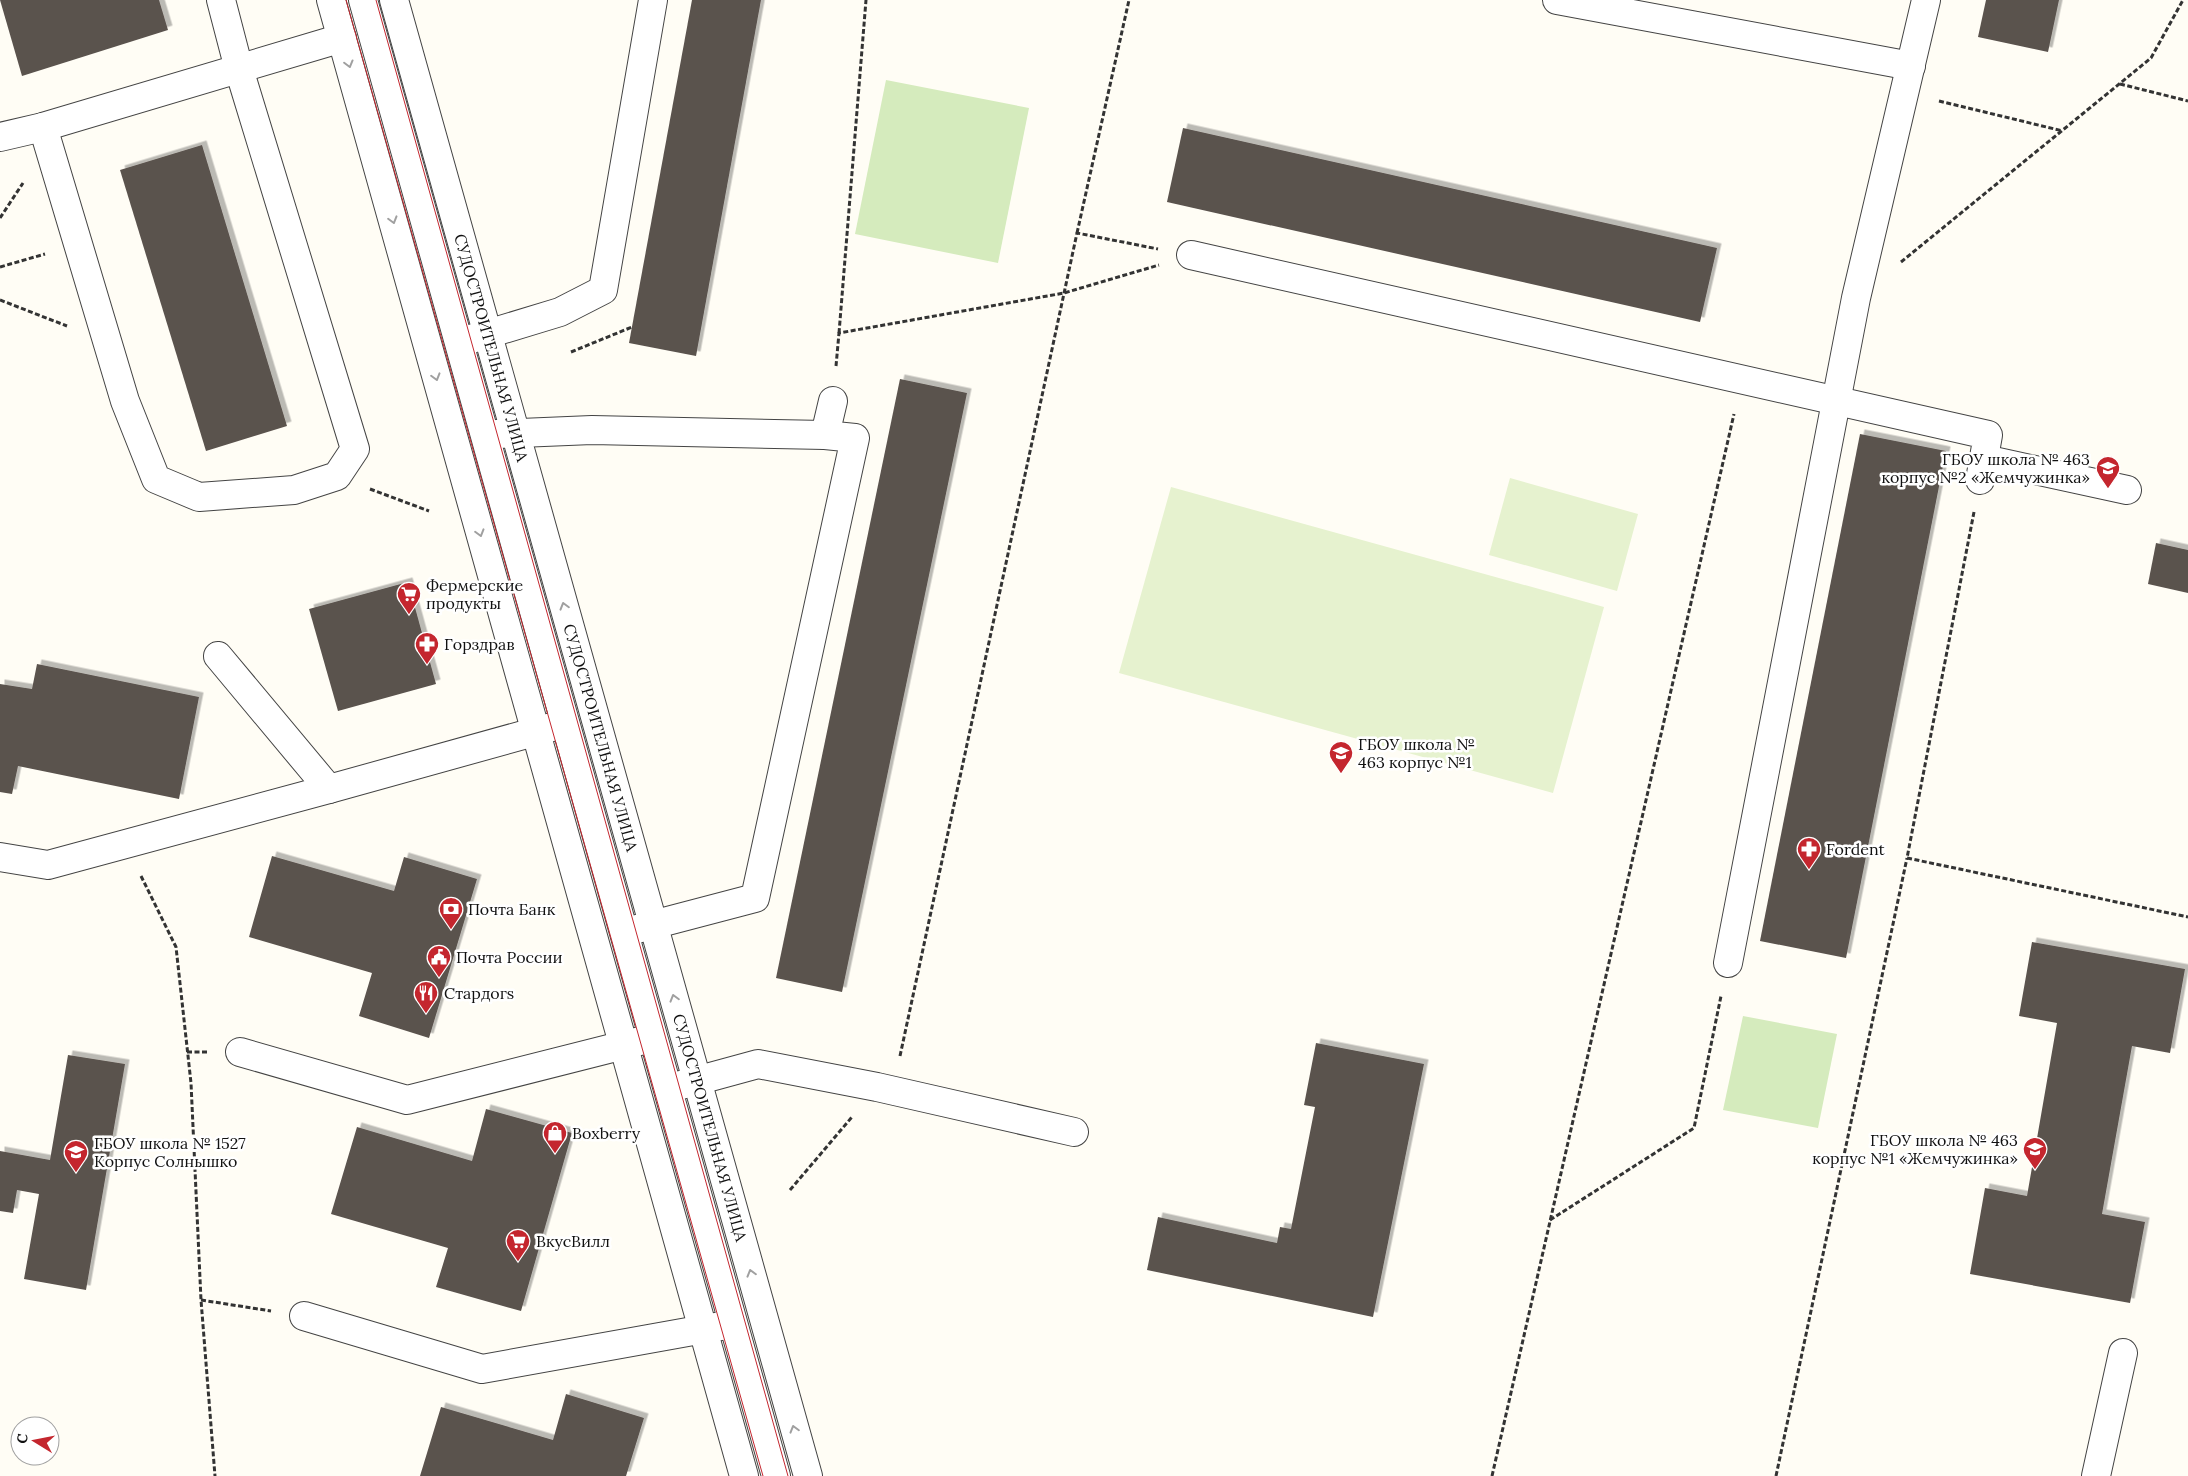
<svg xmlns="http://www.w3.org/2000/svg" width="2188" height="1476" font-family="Lora,serif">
  <defs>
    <filter id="shadow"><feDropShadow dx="4.5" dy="-4.5" stdDeviation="0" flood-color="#0004"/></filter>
  </defs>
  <rect width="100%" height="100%" fill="#fffdf5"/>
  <g fill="#d5ebbd">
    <path d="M886,80l143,28 -31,155 -143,-29z"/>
    <path d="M1743,1016l94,18 -19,94 -95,-18z"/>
  </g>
  <g fill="#e6f2cf">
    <path d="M1510,478l128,36 -21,77 -128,-36z"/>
    <path d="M1171,487l433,120 -51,186 -434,-120z"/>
  </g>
  <g fill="#5a524d" filter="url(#shadow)">
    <path d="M0,0h159l9,30 -146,46z"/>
    <path d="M692,0h69l-65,356 -67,-13z"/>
    <path d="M1986,0h73l-11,52 -70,-15z"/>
    <path d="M1183,128l534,120 -17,74 -533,-120z"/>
    <path d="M202,145l85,281 -81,25 -86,-281z"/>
    <path d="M900,379l67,14 -125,599 -66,-14z"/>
    <path d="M1860,434l86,17 -100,507 -86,-17z"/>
    <path d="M2156,543l32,7v43l-40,-9z"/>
    <path d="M408,582l28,102 -98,27 -29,-102z"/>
    <path d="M37,664l162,33 -20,102 -161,-33 -6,28 -12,-2v-108l32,5z"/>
    <path d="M272,856l122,35 10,-34 73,22 -48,159 -70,-22 13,-43 -123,-36z"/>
    <path d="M2032,942l153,27 -15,84 -38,-7 -30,168 43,8 -15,81 -160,-29 15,-86 42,8 30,-173 -38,-7z"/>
    <path d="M1316,1043l108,21 -51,253 -226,-47 11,-53 119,26 3,-16 11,2 24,-122 -11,-2z"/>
    <path d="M68,1055l57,9 -39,226 -62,-11 15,-85 -22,-4 -4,23 -13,-2v-60l50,9z"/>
    <path d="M486,1109l86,24 -51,178 -85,-24 12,-39 -117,-34 26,-87 115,34z"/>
    <path d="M566,1394l78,24 -18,58h-206l21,-69 112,33z"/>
  </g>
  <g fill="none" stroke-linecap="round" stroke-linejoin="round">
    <g stroke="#444" stroke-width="30">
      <g id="minor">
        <path d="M331,0l413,1476"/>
        <path d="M363,0l413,1476"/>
        <path id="s1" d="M394,0l414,1476"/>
        <path d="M1557,0l354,66"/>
        <path d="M43,127l82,274 31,78 43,18 95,-7 43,-14 18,-27 -116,-380 -18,-69"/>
        <path d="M0,137l43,-10 299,-89"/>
        <path d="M1191,255l797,180 -8,45"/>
        <path d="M471,339l89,-27 43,-22 50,-290"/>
        <path d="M497,434l95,-4 233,5"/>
        <path d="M1984,459l143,31"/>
        <path d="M218,656l111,133 223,-62"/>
        <path d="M0,857l48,8 281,-76"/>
        <path d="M637,929l118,-31 100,-460 -30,-3 8,-34"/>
        <path d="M1728,963l128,-665 70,-298"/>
        <path d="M240,1052l167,48 233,-59"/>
        <path d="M681,1085l77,-21 119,23 197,45"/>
        <path d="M304,1316l178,53 239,-43"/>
        <path d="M2096,1476l27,-123"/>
      </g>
    </g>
    <g stroke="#333" stroke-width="3" stroke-dasharray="5 2.5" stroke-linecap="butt">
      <path d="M2120,84l68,17"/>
      <path d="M1939,101l124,30"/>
      <path d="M0,218l23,-35"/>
      <path d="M1077,233l52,-233"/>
      <path d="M1901,262l250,-204 32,-58"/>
      <path d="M0,267l45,-13"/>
      <path d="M0,300l67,26"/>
      <path d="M839,333l27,-333"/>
      <path d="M571,352l61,-25"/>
      <path d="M836,366l3,-33 225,-40 95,-28"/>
      <path d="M370,489l59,22"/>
      <path d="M1974,512l-67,346 281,59"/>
      <path d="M141,876l35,71 15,136 10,217 14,176"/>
      <path d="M187,1052h20"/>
      <path d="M900,1056l177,-823 81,16"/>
      <path d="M790,1190l62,-73"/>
      <path d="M1550,1220l144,-92 27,-132"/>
      <path d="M201,1300l70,11"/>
      <path d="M1492,1476l242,-1062"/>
      <path d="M1776,1476l131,-618"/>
    </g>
    <use href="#minor" stroke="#fff" stroke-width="28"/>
    <g stroke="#c4262e" stroke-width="1">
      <path d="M346,0l417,1476"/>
      <path d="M376,0l412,1476"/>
    </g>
  </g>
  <defs><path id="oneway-chevron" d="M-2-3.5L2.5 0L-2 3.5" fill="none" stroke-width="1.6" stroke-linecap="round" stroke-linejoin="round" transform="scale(1.25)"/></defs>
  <g stroke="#a0a0a0">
    <use href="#oneway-chevron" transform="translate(349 64) rotate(75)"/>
    <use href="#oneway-chevron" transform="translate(393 220) rotate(74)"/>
    <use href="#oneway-chevron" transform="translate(436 377) rotate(74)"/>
    <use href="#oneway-chevron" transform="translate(480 533) rotate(74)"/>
    <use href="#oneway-chevron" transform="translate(564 606) rotate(-106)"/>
    <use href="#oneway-chevron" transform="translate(674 998) rotate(-106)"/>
    <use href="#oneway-chevron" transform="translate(751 1273) rotate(-106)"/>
    <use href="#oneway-chevron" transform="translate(794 1429) rotate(-106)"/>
  </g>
  <defs>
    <g id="school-pin" transform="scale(1.25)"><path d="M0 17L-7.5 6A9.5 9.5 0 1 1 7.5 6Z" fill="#c4262e" stroke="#fff"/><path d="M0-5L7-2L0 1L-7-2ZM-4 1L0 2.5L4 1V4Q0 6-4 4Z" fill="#fff"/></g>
    <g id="supermarket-pin" transform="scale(1.25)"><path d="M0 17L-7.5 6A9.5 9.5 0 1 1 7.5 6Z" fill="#c4262e" stroke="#fff"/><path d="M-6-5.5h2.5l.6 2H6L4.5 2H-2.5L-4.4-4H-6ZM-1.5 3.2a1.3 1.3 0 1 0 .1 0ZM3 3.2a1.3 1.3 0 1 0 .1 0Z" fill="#fff"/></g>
    <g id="pharmacy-pin" transform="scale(1.25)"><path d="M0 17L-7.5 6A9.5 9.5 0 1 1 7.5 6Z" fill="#c4262e" stroke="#fff"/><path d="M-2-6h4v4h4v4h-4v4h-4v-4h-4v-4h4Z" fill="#fff"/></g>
    <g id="bank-pin" transform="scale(1.25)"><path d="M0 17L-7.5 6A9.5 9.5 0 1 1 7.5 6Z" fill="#c4262e" stroke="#fff"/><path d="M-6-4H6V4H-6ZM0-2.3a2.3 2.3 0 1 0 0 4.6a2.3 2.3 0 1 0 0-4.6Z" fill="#fff"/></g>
    <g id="civic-pin" transform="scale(1.25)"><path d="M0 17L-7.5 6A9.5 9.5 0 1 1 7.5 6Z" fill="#c4262e" stroke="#fff"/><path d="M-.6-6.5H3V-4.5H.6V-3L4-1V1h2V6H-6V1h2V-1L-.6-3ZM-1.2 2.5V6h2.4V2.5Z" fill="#fff"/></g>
    <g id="restaurant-pin" transform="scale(1.25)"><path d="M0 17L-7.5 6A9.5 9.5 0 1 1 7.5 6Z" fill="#c4262e" stroke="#fff"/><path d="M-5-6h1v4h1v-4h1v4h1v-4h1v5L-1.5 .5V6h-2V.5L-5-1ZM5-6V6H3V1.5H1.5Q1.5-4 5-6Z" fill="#fff"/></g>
    <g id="shop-pin" transform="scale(1.25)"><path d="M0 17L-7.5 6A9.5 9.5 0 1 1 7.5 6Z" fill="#c4262e" stroke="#fff"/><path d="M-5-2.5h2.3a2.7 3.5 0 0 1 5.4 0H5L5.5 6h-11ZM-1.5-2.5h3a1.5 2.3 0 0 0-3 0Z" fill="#fff"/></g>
  </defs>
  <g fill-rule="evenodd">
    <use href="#school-pin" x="2108" y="468"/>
    <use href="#supermarket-pin" x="409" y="594"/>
    <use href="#pharmacy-pin" x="427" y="644"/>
    <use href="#school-pin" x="1341" y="753"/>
    <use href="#pharmacy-pin" x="1809" y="849"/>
    <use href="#bank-pin" x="451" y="909"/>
    <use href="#civic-pin" x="439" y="957"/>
    <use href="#restaurant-pin" x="426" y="993"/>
    <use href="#shop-pin" x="555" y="1133"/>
    <use href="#school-pin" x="2035" y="1149"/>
    <use href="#school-pin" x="76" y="1152"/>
    <use href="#supermarket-pin" x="518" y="1241"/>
  </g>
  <g text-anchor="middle" stroke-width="5" stroke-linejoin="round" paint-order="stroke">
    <g font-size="16" fill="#111" stroke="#fff">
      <text dy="6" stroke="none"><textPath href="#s1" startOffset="361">СУДОСТРОИТЕЛЬНАЯ УЛИЦА</textPath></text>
      <text dy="6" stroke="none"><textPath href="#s1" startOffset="766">СУДОСТРОИТЕЛЬНАЯ УЛИЦА</textPath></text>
      <text dy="6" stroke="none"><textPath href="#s1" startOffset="1171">СУДОСТРОИТЕЛЬНАЯ УЛИЦА</textPath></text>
    </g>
    <g font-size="16" fill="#111" stroke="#fff" text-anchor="start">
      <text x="2090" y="465" text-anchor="end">ГБОУ школа № 463<tspan x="2090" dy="18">корпус №2 «Жемчужинка»</tspan></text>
      <text x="426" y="591">Фермерские<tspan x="426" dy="18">продукты</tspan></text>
      <text x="444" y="650">Горздрав</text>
      <text x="1358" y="750">ГБОУ школа №<tspan x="1358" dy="18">463 корпус №1</tspan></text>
      <text x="1826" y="855">Fordent</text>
      <text x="468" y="915">Почта Банк</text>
      <text x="456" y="963">Почта России</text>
      <text x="444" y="999">Стардогs</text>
      <text x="572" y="1139">Boxberry</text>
      <text x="2018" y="1146" text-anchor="end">ГБОУ школа № 463<tspan x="2018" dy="18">корпус №1 «Жемчужинка»</tspan></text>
      <text x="94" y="1149">ГБОУ школа № 1527<tspan x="94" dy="18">Корпус Солнышко</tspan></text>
      <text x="536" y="1247">ВкусВилл</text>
    </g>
  </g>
  <g transform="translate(35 1441) rotate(280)"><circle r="24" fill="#ffffff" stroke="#a0a0a0"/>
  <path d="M0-4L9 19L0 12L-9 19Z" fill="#c4262e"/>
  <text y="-8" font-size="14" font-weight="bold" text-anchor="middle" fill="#111111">С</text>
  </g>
</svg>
